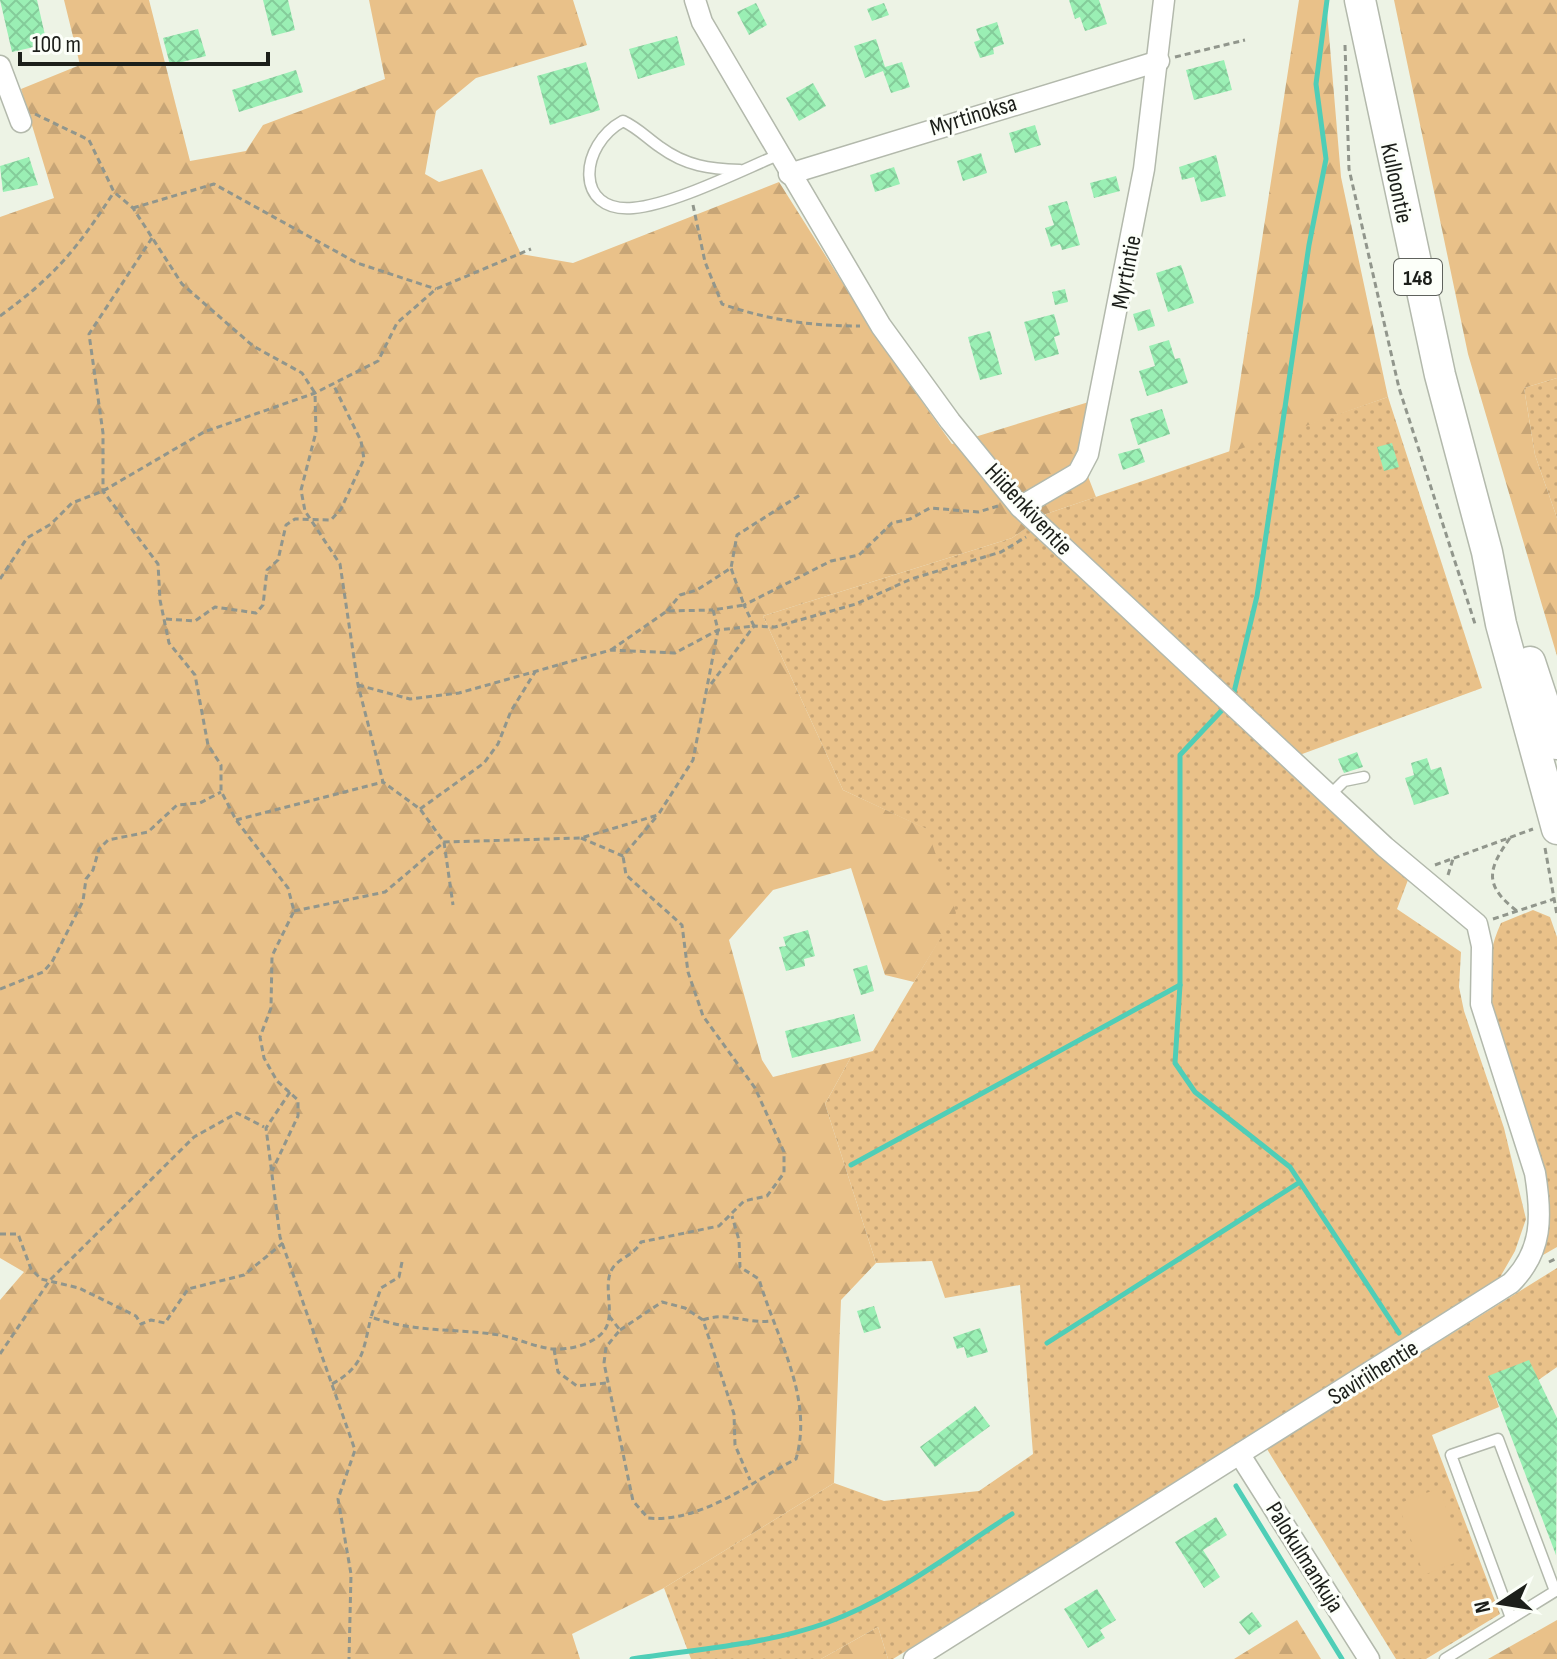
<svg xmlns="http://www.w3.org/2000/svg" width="1557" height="1659" font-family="'Sofia Sans Condensed',sans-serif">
  <defs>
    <pattern id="grass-dots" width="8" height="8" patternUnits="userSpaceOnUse" patternTransform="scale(2)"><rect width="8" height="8" fill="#e9c189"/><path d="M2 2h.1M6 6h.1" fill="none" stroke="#c7a576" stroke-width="1.8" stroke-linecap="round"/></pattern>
    <pattern id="forest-firs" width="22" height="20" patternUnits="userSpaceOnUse" patternTransform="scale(2)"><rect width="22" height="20" fill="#e9c189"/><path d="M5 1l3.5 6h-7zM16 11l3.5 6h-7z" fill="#c7a576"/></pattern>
    <pattern id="building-cross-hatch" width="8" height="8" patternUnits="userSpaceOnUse" patternTransform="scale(2)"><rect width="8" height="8" fill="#9aefb4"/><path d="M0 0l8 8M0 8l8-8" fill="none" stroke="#84cc9a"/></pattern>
  </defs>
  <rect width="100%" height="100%" fill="#edf3e5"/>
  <g fill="url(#grass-dots)">
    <path d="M1557,378v140l-22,-63 -11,-67z"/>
    <path d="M1388,397l94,291 -188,69 117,115 -14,37 64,43 -2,35 5,24 40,117 22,91 -11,32 -16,28 -84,55 -522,325h-5l-10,-32 -57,32h-130l-27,-71 170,-105 50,18 95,-10 54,-37 -13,-169 -75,13 -13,-37 -56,2 -51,-159 26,-47 22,-6 82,-138 -29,-84 -83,-39 -80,-174 249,-78 21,-15 11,8 2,-17z"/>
    <path d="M1533,910l17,7 7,20v310l-14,8c14,-119 -91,-225 -42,-332z"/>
    <path d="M1557,1268v99l-20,14 -49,-5 11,31 -67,28 68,179 -74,45h-30l-129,-210z"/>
  </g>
  <g fill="url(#forest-firs)">
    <path d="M64,0h85l41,161 56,-10 17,-26 122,-46 -16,-79h204l14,45 -111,33 -40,33 -11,63 14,8 43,-13 39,85 52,9 206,-81 101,160 72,102 140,-43 -12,55 16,41 -50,17 -34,24 -249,78 80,174 84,39 29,84 -42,69 -29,-7 -34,-107 -78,22 -44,50 33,120 11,17 78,-20 -26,47 51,159 -35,37 -7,183 -170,105 -92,46 8,25h-580v-359l24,-28 -24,-14v-1041l54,-19 -33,-109 59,-24z"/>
    <path d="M1299,0h27l15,177 47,220 -159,56z"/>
    <path d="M1394,0h163v378l-33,10 11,67 22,63v138l-89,-302z"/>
    <path d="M1297,1620l24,39h-87z"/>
    <path d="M1557,1620v39h-69z"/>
    <path d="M878,1627l10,32h-67z"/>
  </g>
  <path fill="#e9c189" d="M1439,1488l26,71 -41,16 -26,-71z"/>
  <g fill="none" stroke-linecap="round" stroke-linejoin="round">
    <g stroke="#4fceb7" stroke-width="5">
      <path d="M1234,692l23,-96 52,-351 17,-86 -10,-75 11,-84"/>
      <path d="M1224,708l-44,47v230l-5,78 20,29 95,75 109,166"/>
      <path d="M851,1165l329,-180"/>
      <path d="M1047,1343l253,-161"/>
      <path d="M1236,1486l106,173"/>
      <path d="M632,1659c64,-10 133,-14 194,-36 67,-24 127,-71 186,-109"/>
    </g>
  </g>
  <g fill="url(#building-cross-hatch)">
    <path d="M0,0h37l10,44 -35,8z"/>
    <path d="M263,0h25l7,30 -23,6z"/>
    <path d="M1069,0h30l8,24 -22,7 -5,-14 -5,2z"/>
    <path d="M756,3l11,22 -18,10 -12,-23z"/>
    <path d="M884,3l5,12 -17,6 -5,-12z"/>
    <path d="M997,22l7,22 -11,4 1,6 -14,4 -6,-16 6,-2 -4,-11z"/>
    <path d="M198,29l8,27 -36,9 -7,-27z"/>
    <path d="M677,36l8,29 -47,14 -9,-30z"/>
    <path d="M876,39l9,28 17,-5 8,25 -19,6 -8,-22 -18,7 -11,-32z"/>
    <path d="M1224,60l8,30 -38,10 -8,-30z"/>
    <path d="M586,62l14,48 -50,15 -13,-49z"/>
    <path d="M296,70l7,22 -64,20 -7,-22z"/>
    <path d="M813,83l13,23 -27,15 -13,-23z"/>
    <path d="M1035,125l6,20 -26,8 -6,-20z"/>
    <path d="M981,153l6,20 -24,8 -6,-20z"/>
    <path d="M1216,155l10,41 -25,6 -7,-25 -12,3 -3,-13z"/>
    <path d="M29,157l9,28 -35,7 -3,-26z"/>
    <path d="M894,167l6,17 -25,8 -5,-17z"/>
    <path d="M1116,176l4,15 -26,7 -4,-15z"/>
    <path d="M1067,201l13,44 -18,5 -2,-6 -9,3 -6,-19 9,-3 -6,-19z"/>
    <path d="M1181,265l13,38 -26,9 -12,-39z"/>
    <path d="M1065,289l3,13 -13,3 -3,-13z"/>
    <path d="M1150,309l5,17 -17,5 -5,-17z"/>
    <path d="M1054,314l6,21 -6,2 5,17 -24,7 -11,-39z"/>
    <path d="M990,331l12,43 -22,6 -12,-43z"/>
    <path d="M1169,340l6,19 5,-1 8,25 -41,13 -8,-25 16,-5 -6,-20z"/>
    <path d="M1162,409l8,25 -32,11 -8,-26z"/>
    <path d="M1392,443l7,24 -15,4 -7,-24z"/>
    <path d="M1140,448l5,14 -22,8 -5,-16z"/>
    <path d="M1357,752l6,15 -19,6 -6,-14z"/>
    <path d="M1427,758l4,12 10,-3 8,27 -35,11 -9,-27 9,-3 -3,-12z"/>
    <path d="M808,930l7,26 -11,3 1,7 -19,5 -7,-24 7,-1 -3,-9z"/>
    <path d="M867,965l7,26 -13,4 -8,-26z"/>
    <path d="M854,1014l7,27 -69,17 -7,-27z"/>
    <path d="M874,1306l7,22 -17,5 -7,-22z"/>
    <path d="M980,1328l8,24 -21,6 -3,-11 -7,2 -4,-12z"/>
    <path d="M1529,1360l28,58 -1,137 -68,-179z"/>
    <path d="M975,1406l15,20 -55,41 -15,-20z"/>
    <path d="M1216,1517l11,18 -24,15 17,27 -16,11 -29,-46z"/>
    <path d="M1097,1589l19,31 -16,10 5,8 -17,10 -24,-39z"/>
    <path d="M1252,1612l10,14 -13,9 -10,-13z"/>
  </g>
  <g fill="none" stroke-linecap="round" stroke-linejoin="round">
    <g stroke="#b3b9ac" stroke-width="13">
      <g id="lane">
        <path d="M740,170c-30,-1 -54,-4 -80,-23 -13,-9 -22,-19 -37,-26 -44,24 -49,92 10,87 39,-3 107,-37 145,-53"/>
        <path d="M1330,795l14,-14 20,-4"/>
        <path d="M1511,1618l-60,-163 47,-16 57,152"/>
        <path d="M1445,1659l112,-69"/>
      </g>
    </g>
    <g stroke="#b3b9ac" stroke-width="23">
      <g id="street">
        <path d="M695,0l7,22 179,304 69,95 70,86 365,340 92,77 5,22 -1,58 54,169c7,43 8,78 -24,110l-597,376"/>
        <path d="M0,66l21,56"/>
        <path d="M789,174l370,-113"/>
        <path d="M1020,507l58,-34 10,-19 56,-285 20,-169"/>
        <path d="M1240,1455l129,204"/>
      </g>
    </g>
    <g stroke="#b3b9ac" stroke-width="33">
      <g id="primary">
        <path d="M1360,0l80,375 47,177 14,72 56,205"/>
        <path d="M1530,662l27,82"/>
      </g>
    </g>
    <g stroke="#91968c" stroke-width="3" stroke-dasharray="6 4" stroke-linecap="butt">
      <path d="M1345,45l4,124 50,219 77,239"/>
      <path d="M1175,57l70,-17"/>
      <path d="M35,114l54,26 25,52 19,16 49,76 71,62 49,27 13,20 1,39 -15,58 4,21 35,53 18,121 25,97 37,27 24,33 9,63"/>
      <path d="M693,205l12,57 17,42c46,16 89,22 138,22"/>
      <path d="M133,208l81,-24 143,79 79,26"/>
      <path d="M152,238l-63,96 14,99v58l55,73 2,36 9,43 26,32 13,70 13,20v26l15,29 52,68 6,23 -22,45 -1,52 -11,29 4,21 13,23 21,19v16l-26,55"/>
      <path d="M0,316c55,-40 77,-67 114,-124"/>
      <path d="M0,579l27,-41 24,-14 21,-21 31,-12 101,-59 111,-39 63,-32 19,-38 39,-34 95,-40"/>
      <path d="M667,611l13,-16 17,-5 34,-22 6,-33 63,-40"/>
      <path d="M166,619l29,2 20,-14 41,6 7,-8 4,-35 11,-10 8,-35 9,-6 36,1 10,-11 23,-50 -3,-18 -28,-57"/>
      <path d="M611,650l56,-39 46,-1"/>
      <path d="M711,684l43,-58 21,1 81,-23 55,-25 90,-27 25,-15"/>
      <path d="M358,685l52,14 49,-6 152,-43 64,3 43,-23 36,-4 -10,-21 87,-44 28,-6 33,-32 18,-4 20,-11 48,4 20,-6"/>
      <path d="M420,809l64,-46 14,-19 13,-33 24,-39"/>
      <path d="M236,820l147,-38"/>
      <path d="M581,838l42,18 35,-41"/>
      <path d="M1510,838c-22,31 -27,47 7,73"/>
      <path d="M1545,848l12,67"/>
      <path d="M1435,865l98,-36"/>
      <path d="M1448,875l5,-16"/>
      <path d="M294,911l91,-19 59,-50 137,-4 77,-23 35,-55 25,-130 -5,-20 31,-5 -13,-37"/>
      <path d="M1493,919l61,-20"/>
      <path d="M0,989l43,-17 9,-10 31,-61 3,-22 7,-9 6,-21 9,-9 40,-8 29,-27 23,-2 21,-11"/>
      <path d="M290,1092l-24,36 14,109 75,213 -17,49 13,75 -2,85"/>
      <path d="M0,1234h18l13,35 10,10 38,9 57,28 5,8 10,-4 14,3 23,-34 56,-14 39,-32"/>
      <path d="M402,1262l-3,15 -18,11 -10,29c44,16 83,11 128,18 18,3 35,12 54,14 15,1 40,-4 51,-18 12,-16 -1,-42 7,-60 6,-13 23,-15 30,-29l78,-16 25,-25 23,-5 17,-23v-21l-29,-64 -52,-72 -15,-44 -6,-47 -56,-50 -3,-19"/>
      <path d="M1549,1262l8,-4"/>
      <path d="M609,1316l11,14 -14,17 -2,16 29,138 15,17c53,5 103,-36 148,-59 18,-62 -20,-121 -37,-180l-19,-12 -1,-27 -7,-24"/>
      <path d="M703,1320c24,-9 43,4 68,1"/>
      <path d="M620,1330l42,-28 23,6 18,12 31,94 1,31 15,35"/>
      <path d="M554,1349l4,23 19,14 29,-3"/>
      <path d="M0,1354l50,-74 144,-143 43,-24 27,14"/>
      <path d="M332,1384c32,-18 31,-33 39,-67"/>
    </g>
    <use href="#lane" stroke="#fff" stroke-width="10"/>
    <use href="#street" stroke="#fff" stroke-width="20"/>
    <use href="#primary" stroke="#fff" stroke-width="30"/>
  </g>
  <g text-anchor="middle" stroke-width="6" stroke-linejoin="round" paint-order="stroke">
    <rect fill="#fcfff9" stroke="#5f625d" stroke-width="2" x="1394" y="259" width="48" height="36" rx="6"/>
    <g font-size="22" font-weight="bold" fill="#1c1f1a">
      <text x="1418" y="285">148</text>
    </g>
    <g font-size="24" fill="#1c1f1a" stroke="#fcfff9">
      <text transform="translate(973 115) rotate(-17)" y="8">Myrtinoksa</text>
      <text transform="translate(1397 183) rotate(78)" y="8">Kulloontie</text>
      <text transform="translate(1126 272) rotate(-79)" y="8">Myrtintie</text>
      <text transform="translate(1029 509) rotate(47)" y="8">Hiidenkiventie</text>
      <text transform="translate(1373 1372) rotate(-32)" y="8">Saviriihentie</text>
      <text transform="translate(1305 1557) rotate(58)" y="8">Palokulmankuja</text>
    </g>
  </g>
  <g transform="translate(1501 1603) rotate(258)" stroke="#fcfff9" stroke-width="6" paint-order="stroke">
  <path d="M0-6L14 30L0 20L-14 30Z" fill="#1c1f1a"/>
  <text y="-12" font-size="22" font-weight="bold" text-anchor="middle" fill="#1c1f1a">N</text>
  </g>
  <path d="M20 52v12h248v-12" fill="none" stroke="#1c1f1a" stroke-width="4"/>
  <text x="32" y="52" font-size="24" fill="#1c1f1a" stroke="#fcfff9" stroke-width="6" paint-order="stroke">100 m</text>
</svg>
